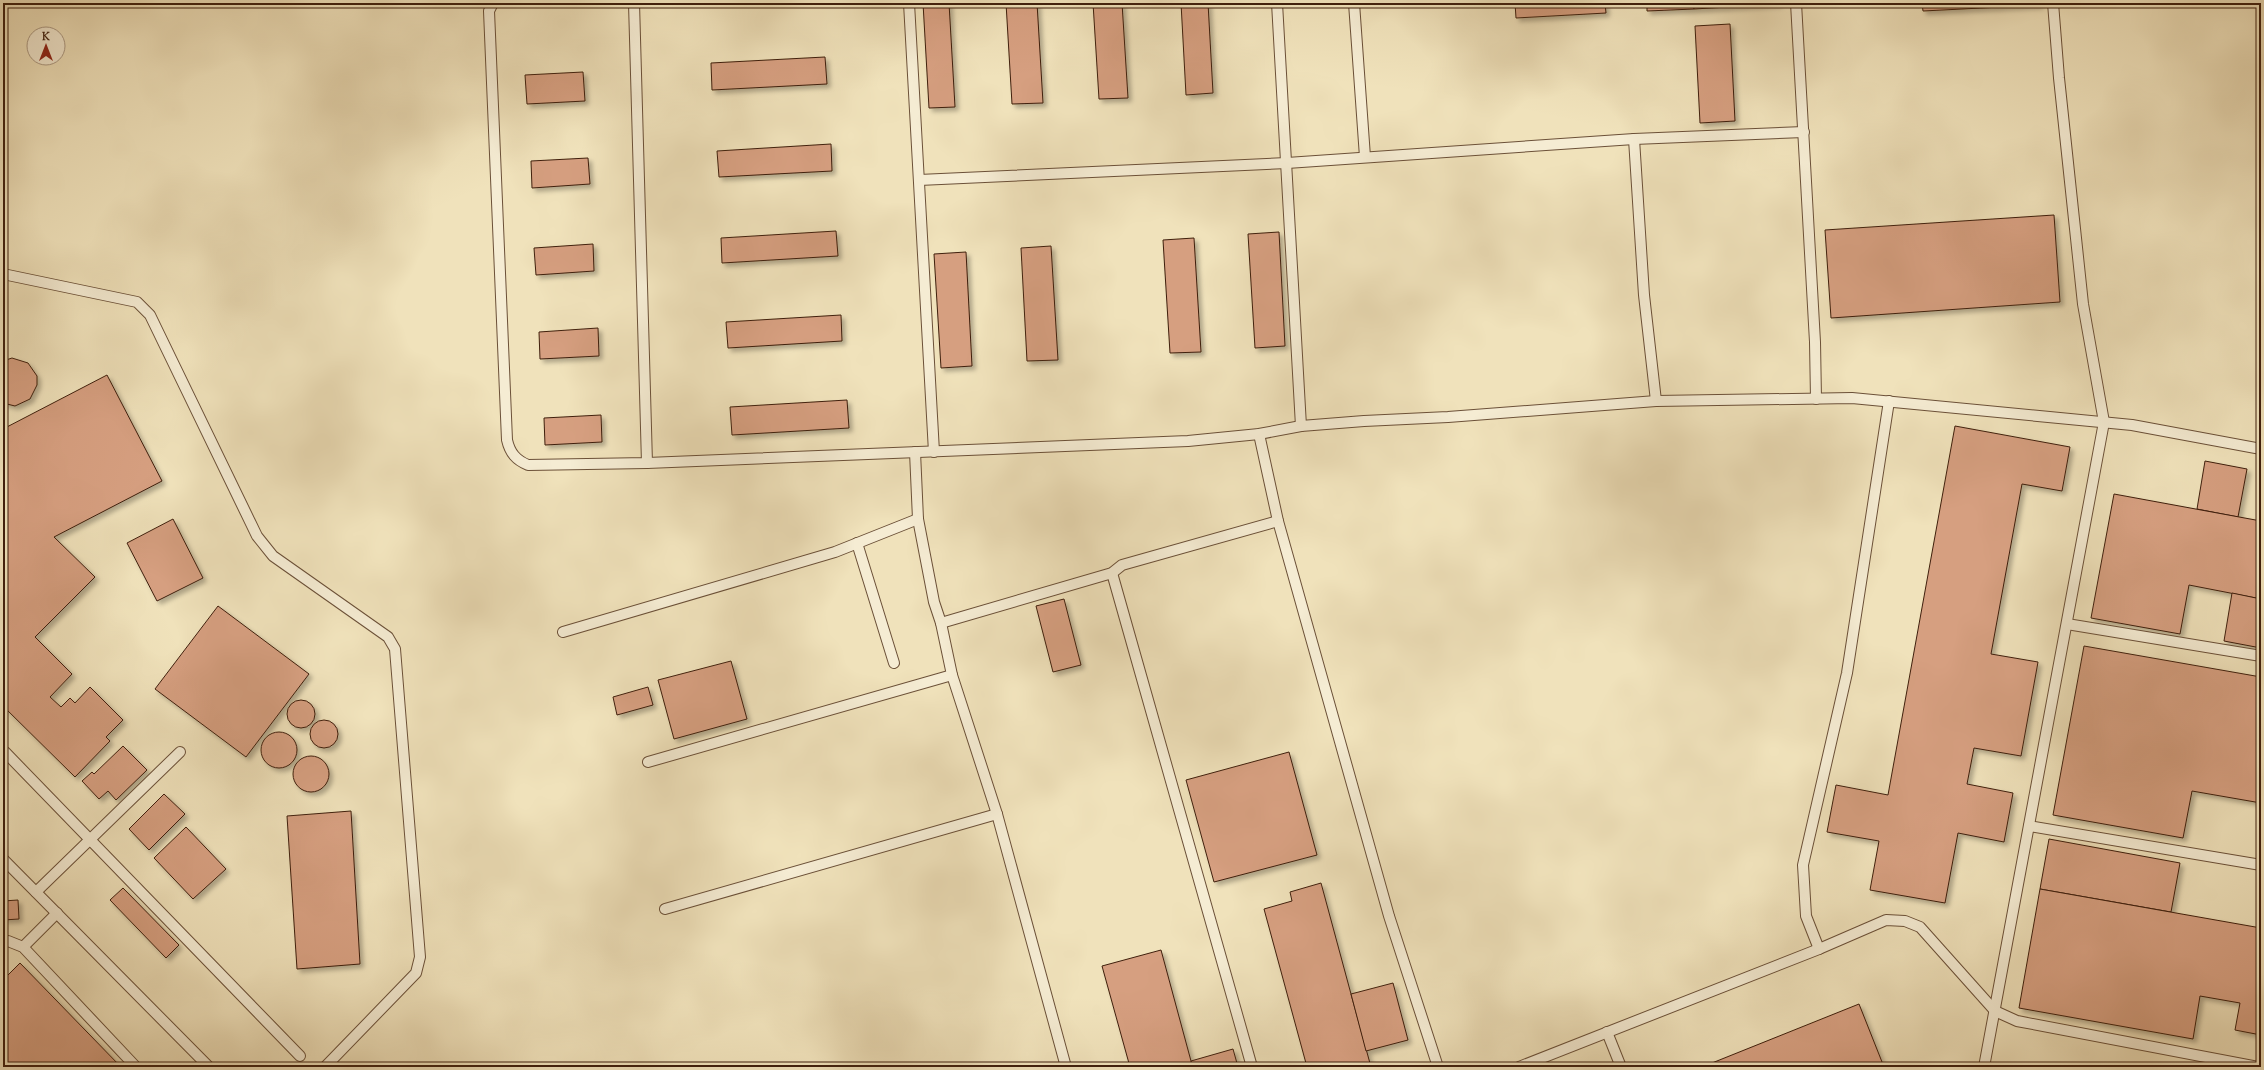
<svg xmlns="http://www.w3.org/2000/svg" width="2264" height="1070" font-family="'Sorts Mill Goudy',serif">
  <defs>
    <filter id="shadow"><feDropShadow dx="3.5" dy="3.5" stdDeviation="2" flood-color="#0004"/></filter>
  </defs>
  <rect width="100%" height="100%" fill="#f0e2bb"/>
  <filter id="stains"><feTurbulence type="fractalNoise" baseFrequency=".005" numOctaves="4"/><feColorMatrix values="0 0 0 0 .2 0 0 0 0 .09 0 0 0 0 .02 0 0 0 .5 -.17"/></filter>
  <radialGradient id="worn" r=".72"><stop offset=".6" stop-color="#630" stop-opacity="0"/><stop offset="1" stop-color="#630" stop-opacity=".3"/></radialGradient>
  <g fill="#d69f80" stroke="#3f1f0d" filter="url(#shadow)">
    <path d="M923,3h26l6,104 -26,1z"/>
    <path d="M1006,3h31l6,100 -31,1z"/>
    <path d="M1093,3h29l6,95 -29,1z"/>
    <path d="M1181,3h27l5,90 -27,2z"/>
    <path d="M1515,3h90l1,10 -90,5z"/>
    <path d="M1647,3h47v6l-47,2z"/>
    <path d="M1694,3h85v1l-85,5z"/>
    <path d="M1922,3h118v2l-117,6z"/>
    <path d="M1730,24l5,97 -35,2 -5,-97z"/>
    <path d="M825,57l2,27 -115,6 -1,-27z"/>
    <path d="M583,72l2,29 -58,3 -2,-29z"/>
    <path d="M831,144l1,27 -113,6 -2,-26z"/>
    <path d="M588,158l2,26 -58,4 -1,-27z"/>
    <path d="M2054,215l6,87 -229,16 -6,-88z"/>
    <path d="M836,231l2,25 -116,7 -1,-25z"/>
    <path d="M1279,232l6,114 -30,2 -7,-114z"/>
    <path d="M1194,238l7,114 -31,1 -7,-113z"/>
    <path d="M593,244l1,27 -58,4 -2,-27z"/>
    <path d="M1051,246l7,114 -31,1 -6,-113z"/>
    <path d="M966,252l6,114 -31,2 -7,-114z"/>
    <path d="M841,315l1,26 -114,7 -2,-26z"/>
    <path d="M598,328l1,28 -59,3 -1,-27z"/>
    <path d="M12,358l16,5 9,13v9l-7,14 -15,7 -12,-3v-42z"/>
    <path d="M107,375l55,106 -108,56 41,40 -60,60 37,37 -22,23 11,10 9,-9 5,5 15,-16 33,33 -17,17 4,4 -35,36 -72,-71v-277z"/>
    <path d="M847,400l2,28 -117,7 -2,-28z"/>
    <path d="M601,415l1,27 -57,3 -1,-27z"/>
    <path d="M1955,426l115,21 -8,44 -40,-7 -31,170 47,8 -17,94 -47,-8 -7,36 46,9 -9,49 -46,-9 -13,70 -75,-13 9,-49 -52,-9 9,-47 52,10z"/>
    <path d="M2205,461l42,8 -9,48 -41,-8z"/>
    <path d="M2114,494l147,27v78l-72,-14 -9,49 -89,-16z"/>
    <path d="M173,519l30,59 -46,23 -30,-58z"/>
    <path d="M2232,593l29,6v49l-37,-7z"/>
    <path d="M1064,599l17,66 -28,7 -17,-66z"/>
    <path d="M218,606l91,68 -63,83 -91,-68z"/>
    <path d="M2084,646l177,31v126l-69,-12 -9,47 -130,-23z"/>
    <path d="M731,661l16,58 -73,20 -16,-59z"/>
    <path d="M648,687l5,18 -36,10 -4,-18z"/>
    <circle cx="301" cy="714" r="14"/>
    <circle cx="324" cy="734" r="14"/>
    <circle cx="279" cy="750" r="18"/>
    <path d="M123,746l24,24 -31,30 -8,-9 -9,8 -17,-18 10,-9 2,2z"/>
    <path d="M1289,752l28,103 -103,27 -28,-102z"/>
    <circle cx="311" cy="774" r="18"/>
    <path d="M164,794l21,20 -36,36 -20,-21z"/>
    <path d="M351,811l9,153 -63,5 -10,-153z"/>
    <path d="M186,827l40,42 -33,30 -39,-41z"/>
    <path d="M2049,839l131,24 -9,49 -131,-23z"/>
    <path d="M1321,883l30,111 20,73h-64l-43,-158 28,-8 -2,-9z"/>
    <path d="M123,888l56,57 -13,13 -56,-58z"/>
    <path d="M2040,889l221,39v107l-26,-5 5,-27 -40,-7 -7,43 -174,-31z"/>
    <path d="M18,900l1,19 -16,1v-19z"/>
    <path d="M1161,950l30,111 2,6h-63l-28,-101z"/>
    <path d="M20,963l101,104h-118v-87z"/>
    <path d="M1393,983l15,57 -42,11 -15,-57z"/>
    <path d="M1859,1004l25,63h-182z"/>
    <path d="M1233,1049l5,18h-45l-2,-6z"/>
  </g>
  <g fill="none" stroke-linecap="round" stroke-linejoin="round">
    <g stroke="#6b5038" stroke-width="12">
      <g id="service">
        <path d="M493,3l-4,8 18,429c3,13 9,20 21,25l119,-2 541,-22 71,-7 42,-8 63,-5 84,-4 208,-16 196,-3 280,27 129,24"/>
        <path d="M634,3l13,460"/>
        <path d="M909,3l25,449"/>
        <path d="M1277,3l24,423"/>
        <path d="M1354,3l11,154"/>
        <path d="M1796,3l19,339 1,57"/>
        <path d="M1634,139l10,156 12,106"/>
        <path d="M919,180l368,-17 347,-24 170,-7"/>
        <path d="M3,274l134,28 13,13 107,221 16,20 115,81 7,12 25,308 -4,16 -91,94"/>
        <path d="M1259,434l19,87 111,395 49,151"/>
        <path d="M915,452l3,67 16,83 7,21"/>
        <path d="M857,543l37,120"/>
        <path d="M1112,573l140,494"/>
        <path d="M2067,624l194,32"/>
        <path d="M563,632l272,-80 83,-33"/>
        <path d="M5,752l295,304"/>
        <path d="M648,762l304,-87"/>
        <path d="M2029,826l232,39"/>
        <path d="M3,859l206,208"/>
        <path d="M36,892l144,-140"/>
        <path d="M665,909l332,-95"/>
        <path d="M3,941h5l15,6 113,120"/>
        <path d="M23,947l34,-34"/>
        <path d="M1819,949l-13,-33 -3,-51 44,-192 42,-272"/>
        <path d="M1607,1032l14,35"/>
        <path d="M1066,1067l-69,-253 -45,-139 -11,-52 171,-50 10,-8 156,-44"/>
        <path d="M1519,1067l300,-118 67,-29 19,1 15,6 75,84 22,10 241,46"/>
        <path d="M1984,1067l120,-645 -21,-118 -24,-226 -6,-75"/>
      </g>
    </g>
    <use href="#service" stroke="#f5ecd3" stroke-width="10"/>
  </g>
  <rect width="2264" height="1070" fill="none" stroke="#f0e2bb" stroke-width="16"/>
  <rect x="4" y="4" width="2256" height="1062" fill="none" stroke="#3f1f0d" stroke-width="2"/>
  <rect x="8" y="8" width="2248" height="1054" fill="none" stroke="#3f1f0d"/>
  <g transform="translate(46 46)"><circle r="19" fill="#f5ecd3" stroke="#ac9a84"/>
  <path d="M0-3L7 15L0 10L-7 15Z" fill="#8f2418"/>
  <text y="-6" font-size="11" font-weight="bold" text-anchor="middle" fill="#3f1f0d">K</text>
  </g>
  <rect width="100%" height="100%" filter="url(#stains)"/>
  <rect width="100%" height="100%" fill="url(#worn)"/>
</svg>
